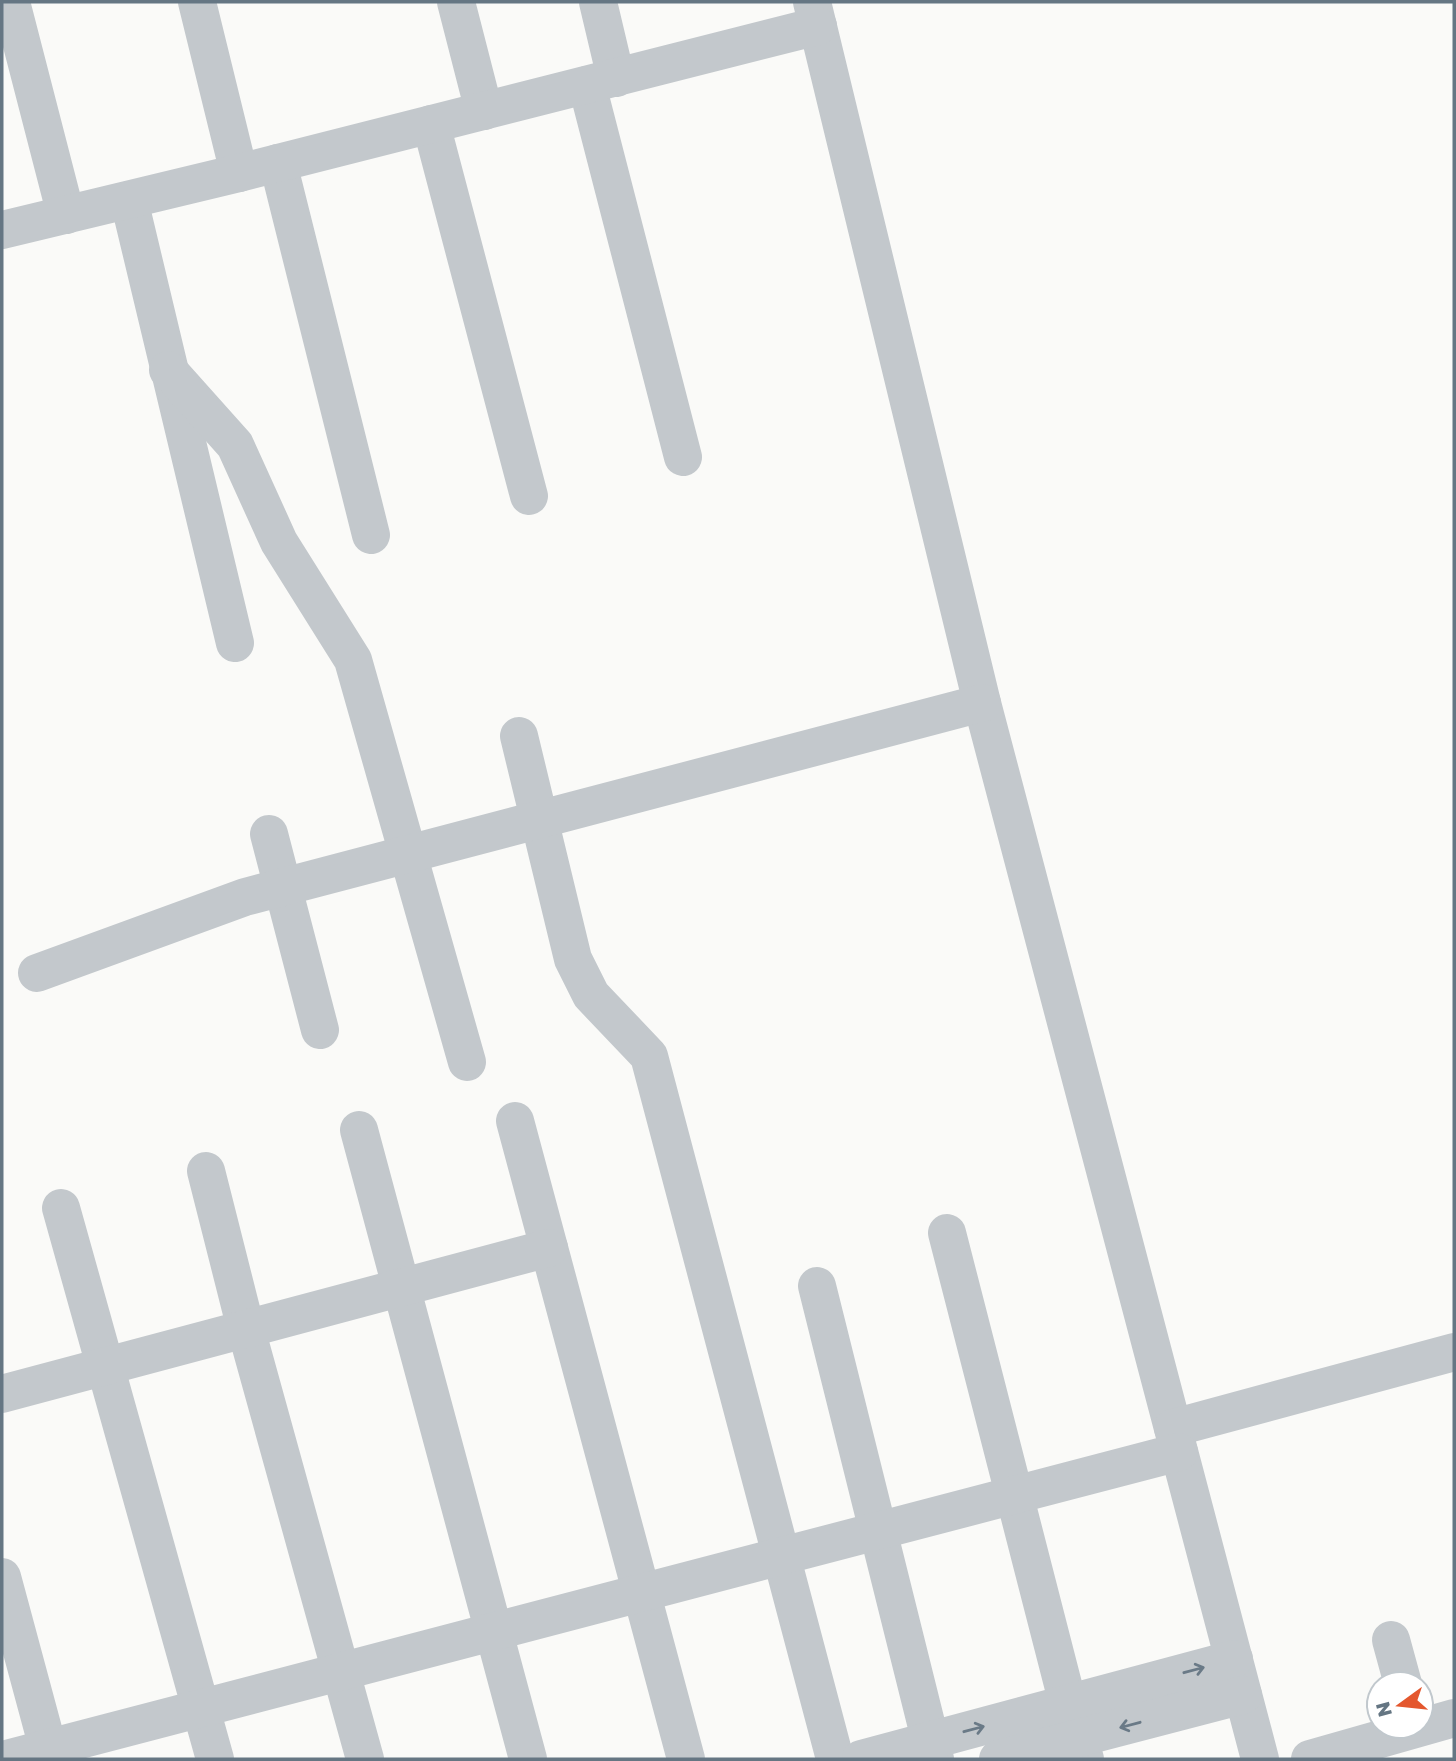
<svg xmlns="http://www.w3.org/2000/svg" width="1456" height="1761" font-family="'Golos Text',sans-serif">
  <rect width="100%" height="100%" fill="#fafaf8"/>
  <g fill="none" stroke-linecap="round" stroke-linejoin="round">
    <g stroke="#c3c8cc" stroke-width="38">
      <path d="M11,2l55,213"/>
      <path d="M197,2l42,171"/>
      <path d="M456,2l28,109"/>
      <path d="M598,2l18,76"/>
      <path d="M812,2l170,701 278,1056"/>
      <path d="M587,85l96,372"/>
      <path d="M431,124l98,372"/>
      <path d="M278,163l93,372"/>
      <path d="M129,200l106,443"/>
      <path d="M2,230l237,-57 579,-147"/>
      <path d="M168,370l67,75 44,97 74,118 114,402"/>
      <path d="M519,736l54,223 18,36 58,61 186,703"/>
      <path d="M269,834l51,196"/>
      <path d="M37,973l208,-76 737,-194"/>
      <path d="M515,1121l171,638"/>
      <path d="M359,1130l169,629"/>
      <path d="M206,1171l40,158 119,430"/>
      <path d="M61,1208l154,551"/>
      <path d="M947,1233l121,471 17,55"/>
      <path d="M817,1286l118,473"/>
      <path d="M2,1394l547,-146"/>
      <path d="M1173,1428l281,-76"/>
      <path d="M2,1577l49,182"/>
      <path d="M1391,1640l12,44"/>
      <path d="M7,1759l1172,-307"/>
      <path d="M861,1759l373,-100"/>
      <path d="M998,1759l245,-64"/>
      <path d="M1310,1759l144,-41"/>
    </g>
  </g>
  <defs><path id="oneway-shaft" d="M-6 0H5M1.5-3L5.5 0L1.5 3" fill="none" stroke-width="1.6" stroke-linecap="round" stroke-linejoin="round" transform="scale(1.75)"/></defs>
  <g stroke="#6a7a87">
    <use href="#oneway-shaft" transform="translate(1194 1670) rotate(-15)"/>
    <use href="#oneway-shaft" transform="translate(1130 1725) rotate(165)"/>
    <use href="#oneway-shaft" transform="translate(974 1729) rotate(-15)"/>
  </g>
  <rect width="1456" height="1761" fill="none" stroke="#657683" stroke-width="7"/>
  <g transform="translate(1400 1705) rotate(255)"><circle r="33" fill="#ffffff" stroke="#c1c8cd" stroke-width="2"/>
  <path d="M0-5L12 26L0 18L-12 26Z" fill="#e4572e"/>
  <text y="-10" font-size="19" font-weight="bold" text-anchor="middle" fill="#657683">N</text>
  </g>
</svg>
